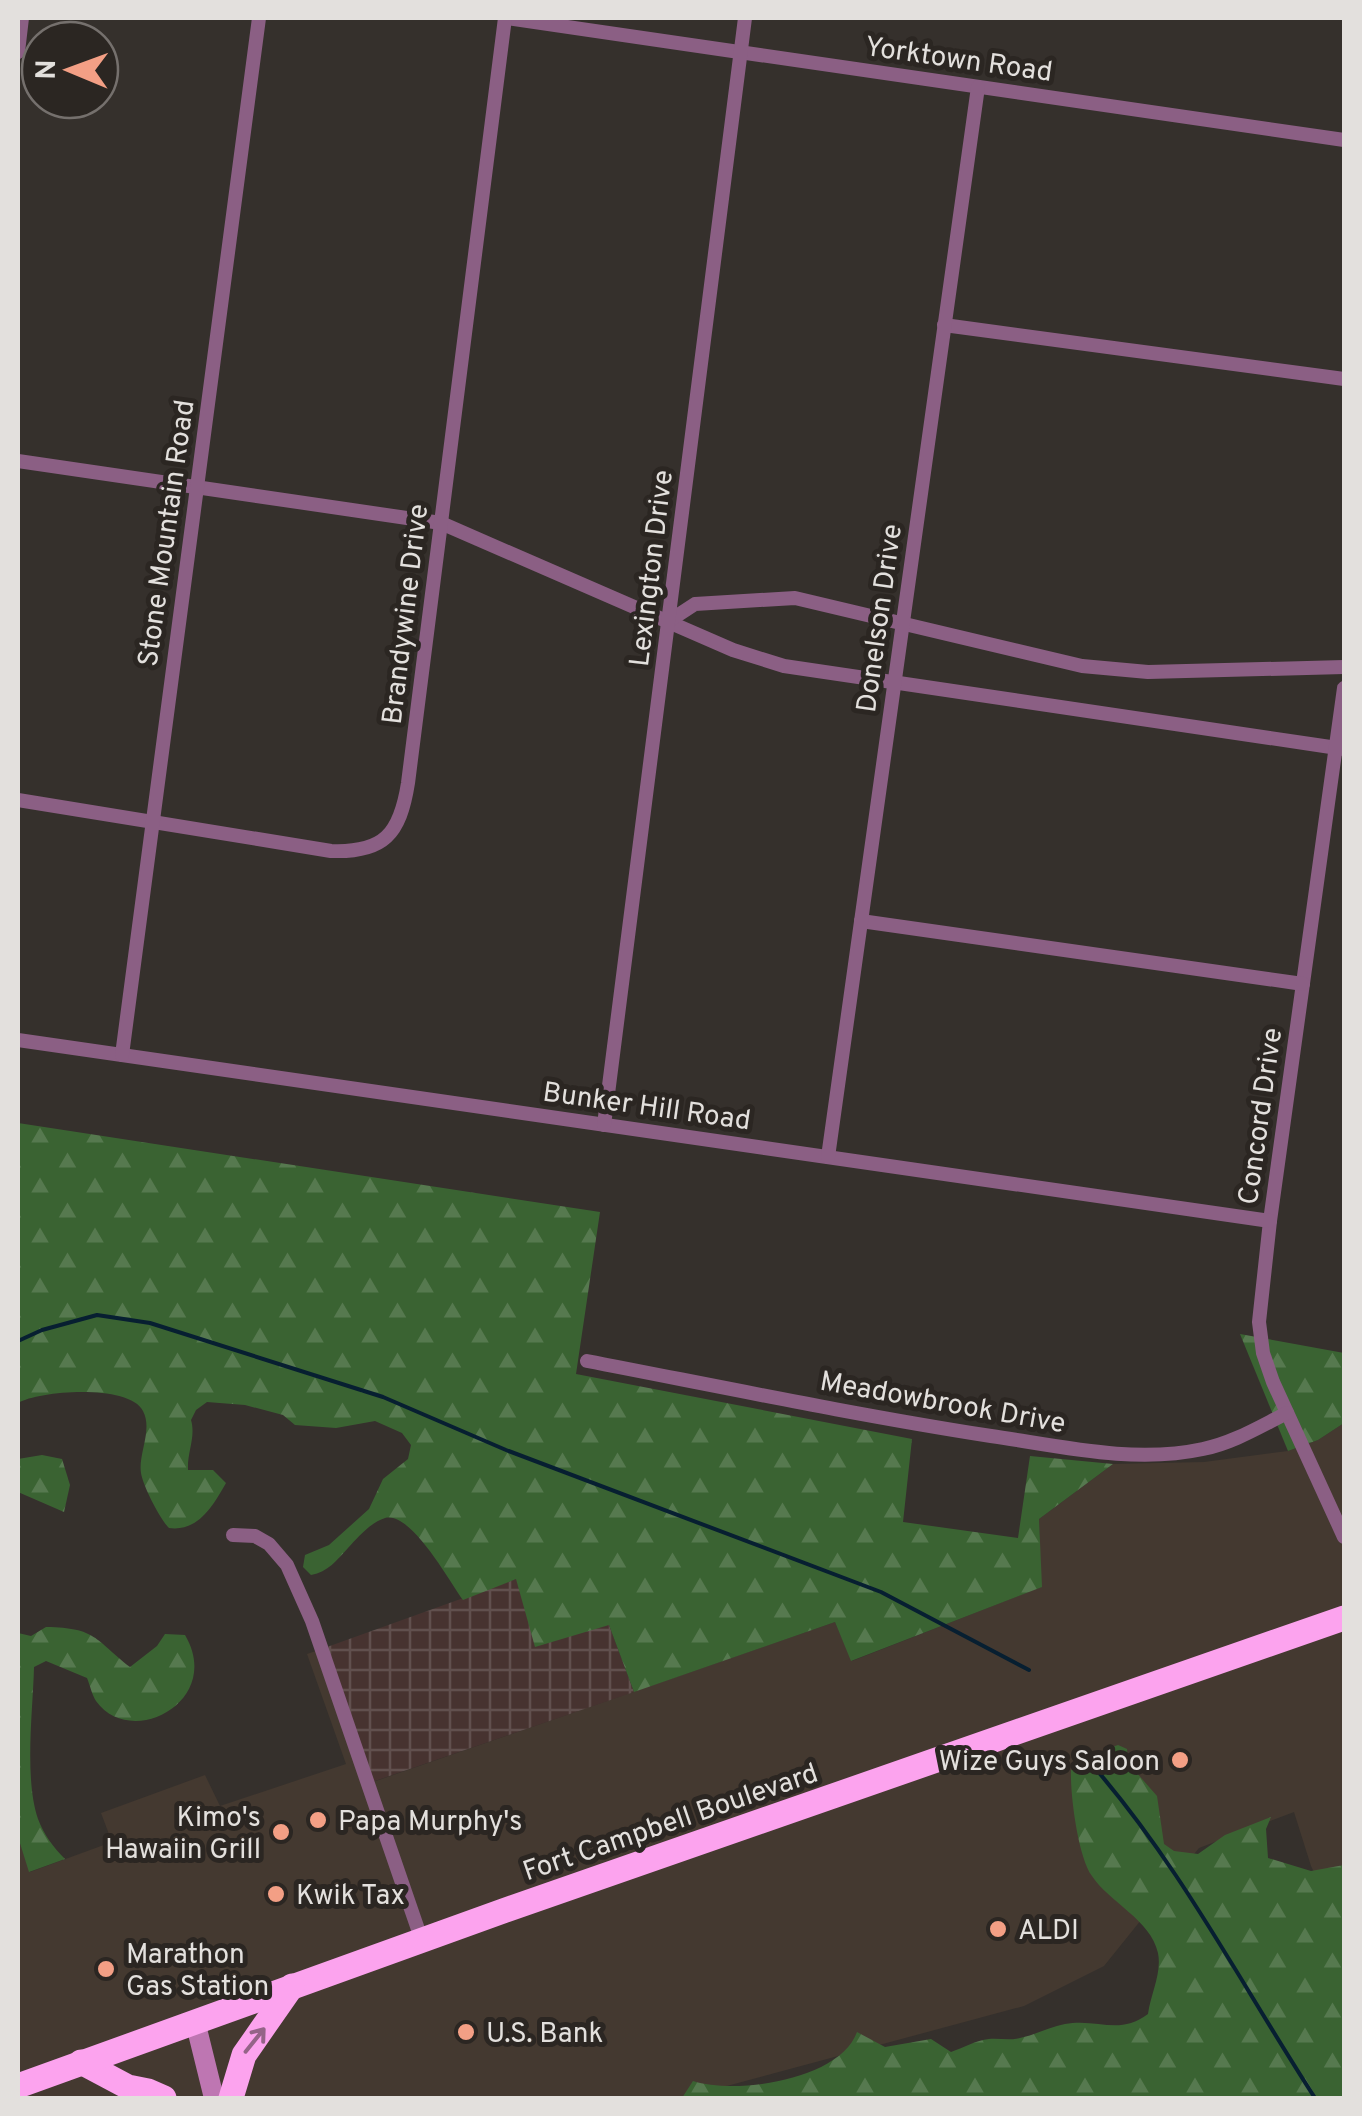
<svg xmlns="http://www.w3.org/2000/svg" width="1362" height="2116" font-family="Overpass,sans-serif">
  <defs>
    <pattern id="industrial-grid" width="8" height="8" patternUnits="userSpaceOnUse" patternTransform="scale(2.5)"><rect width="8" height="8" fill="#473330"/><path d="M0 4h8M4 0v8" fill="none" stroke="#61504e"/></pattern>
    <pattern id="forest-firs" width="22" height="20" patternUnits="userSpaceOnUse" patternTransform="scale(2.5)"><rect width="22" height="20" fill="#3a6332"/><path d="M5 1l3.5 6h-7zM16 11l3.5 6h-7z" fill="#56794f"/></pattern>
  </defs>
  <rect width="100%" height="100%" fill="#35302c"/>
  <path fill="#443930" d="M1344,1423v509l-33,-66 -17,-54 -95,36 -95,118 -80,40 -342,92h-664v-261l12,35 82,-30 -11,-29 104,-38 15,31 126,-42 -39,-110 20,-7 46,135 462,-160 17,39 189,-74 -2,-68 74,-55 91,-2 84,-11 30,-11z"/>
  <path fill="url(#industrial-grid)" d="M516,1579l93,46 25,67 -262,90 -45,-135z"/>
  <g fill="url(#forest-firs)">
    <path d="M18,1123l582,89 -24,162 336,65 -9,83 115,16 12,-82 83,8 -74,55 3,68 -191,74 -16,-39 -201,70 -25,-67 -74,22 -19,-68 -53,21c-14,-19 -52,-89 -78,-82 -15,5 -27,19 -37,30 -11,12 -20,24 -37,27l-8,-8 2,-12 24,-10 40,-36 14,-30 25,-20 3,-14 -9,-12 -27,-12 -39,7 -41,-3 -12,-10 -38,-10 -38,-3 -11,8 -5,10c5,17 -4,32 -3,50h25l13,13c-13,23 -28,49 -57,45 -9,-9 -26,-42 -28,-55 -3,-19 12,-43 2,-62 -13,-27 -103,-21 -125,-8z"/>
    <path d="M1240,1334l104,19v70l-26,17 -30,11z"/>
    <path d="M42,1455l20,4 8,26 -6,27 -46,-20v-33z"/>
    <path d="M46,1627c51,1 48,12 84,40l27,-21 8,-12 20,1c39,66 -54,115 -89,66 -4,-6 -6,-16 -9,-23l-41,-17 -12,6c-1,43 -10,111 4,152 6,16 15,28 27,40l-36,13 -11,-35v-204l13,3z"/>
    <path d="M1118,1745l9,4 1,14 29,33 7,48 10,7 24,3 27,-19 46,-18 -5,12 2,29 43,13 33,-6v233h-662l11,-17c43,14 147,-1 164,-49l28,15 46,-8 20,13c12,-4 25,-12 38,-13 10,-1 20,2 31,-1 15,-3 29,-11 45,-14 33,-6 54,12 83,-10 3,-21 14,-41 10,-61 -7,-33 -49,-51 -66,-77 -14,-19 -22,-82 -21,-106 18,-6 29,-20 47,-25z"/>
  </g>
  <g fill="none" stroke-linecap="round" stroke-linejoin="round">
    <g stroke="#071f31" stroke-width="4">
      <path d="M18,1341l24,-11 55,-15 53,8 233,74 123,53 375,142 148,78"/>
      <path d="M1088,1760c91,103 153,224 227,338"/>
    </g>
    <g stroke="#8b5f84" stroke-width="14">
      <path d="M506,18l838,122"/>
      <path d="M18,52l4,-34"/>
      <path d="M944,325l400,54"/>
      <path d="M18,461l423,62 292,127 51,16 560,83"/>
      <path d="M669,621l26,-17 100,-6 287,68 66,6 196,-5"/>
      <path d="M1344,688l-74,533 -11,101 4,31 10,29 71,155"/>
      <path d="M18,800l313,51c53,2 69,-17 77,-68l97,-765"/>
      <path d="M861,921l442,63"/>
      <path d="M18,1040l1252,181"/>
      <path d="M122,1055l137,-1037"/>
      <path d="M604,1125l141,-1107"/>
      <path d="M828,1157l150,-1070"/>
      <path d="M587,1361c135,26 269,54 404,75 69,10 143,28 212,13 30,-6 56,-22 84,-36"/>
      <path d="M233,1535l22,1 14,8 18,21 25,56 110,320"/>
    </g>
    <path stroke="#be76b2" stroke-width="20" d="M195,2021l19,77"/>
    <g stroke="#fca3ee" stroke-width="25">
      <path d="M81,2062l47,25 20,4 16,7"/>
      <path d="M18,2086l485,-175 841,-293"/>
      <path d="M231,2098l13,-43 48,-69"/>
    </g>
  </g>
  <defs><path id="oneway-shaft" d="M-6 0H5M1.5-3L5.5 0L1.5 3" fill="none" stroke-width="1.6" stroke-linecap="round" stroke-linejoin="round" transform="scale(2.5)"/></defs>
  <use stroke="#946488" href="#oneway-shaft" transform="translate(255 2040) rotate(-51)"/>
  <g fill="#f39f85" stroke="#2b2622" stroke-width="4">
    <circle cx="1180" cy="1760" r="10"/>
    <circle cx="318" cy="1820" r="10"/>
    <circle cx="281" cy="1832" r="10"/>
    <circle cx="276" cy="1894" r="10"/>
    <circle cx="998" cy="1929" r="10"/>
    <circle cx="106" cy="1969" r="10"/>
    <circle cx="466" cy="2032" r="10"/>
  </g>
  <g text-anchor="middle" stroke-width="10" stroke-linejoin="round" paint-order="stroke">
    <g font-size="28" fill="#e3e0dd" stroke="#2b2622">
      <text transform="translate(959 58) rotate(8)" y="10">Yorktown Road</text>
      <text transform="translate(165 533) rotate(-82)" y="10">Stone Mountain Road</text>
      <text transform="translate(650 568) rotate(-83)" y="10">Lexington Drive</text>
      <text transform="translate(404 614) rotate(-83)" y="10">Brandywine Drive</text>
      <text transform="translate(878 618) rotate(-82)" y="10">Donelson Drive</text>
      <text transform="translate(647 1105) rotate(8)" y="10">Bunker Hill Road</text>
      <text transform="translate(1259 1116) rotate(-82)" y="10">Concord Drive</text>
      <text transform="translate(943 1401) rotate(10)" y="10">Meadowbrook Drive</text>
      <text transform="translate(670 1821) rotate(-19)" y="10">Fort Campbell Boulevard</text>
    </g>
    <g font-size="28" fill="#e3e0dd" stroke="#2b2622" text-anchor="start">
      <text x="1160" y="1770" text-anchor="end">Wize Guys Saloon</text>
      <text x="261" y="1826" text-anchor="end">Kimo's<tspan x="261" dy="32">Hawaiin Grill</tspan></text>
      <text x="338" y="1830">Papa Murphy's</text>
      <text x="296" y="1904">Kwik Tax</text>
      <text x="1018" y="1939">ALDI</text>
      <text x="126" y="1963">Marathon<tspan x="126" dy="32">Gas Station</tspan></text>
      <text x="486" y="2042">U.S. Bank</text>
    </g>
  </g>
  <rect width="1362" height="2116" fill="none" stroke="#e3e0dd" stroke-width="40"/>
  <g transform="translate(70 70) rotate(271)"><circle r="48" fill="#2b2622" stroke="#75706d" stroke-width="2.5"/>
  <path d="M0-8L18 38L0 25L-18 38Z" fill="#f39f85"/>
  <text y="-15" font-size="28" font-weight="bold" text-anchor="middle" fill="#e3e0dd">N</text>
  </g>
</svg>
